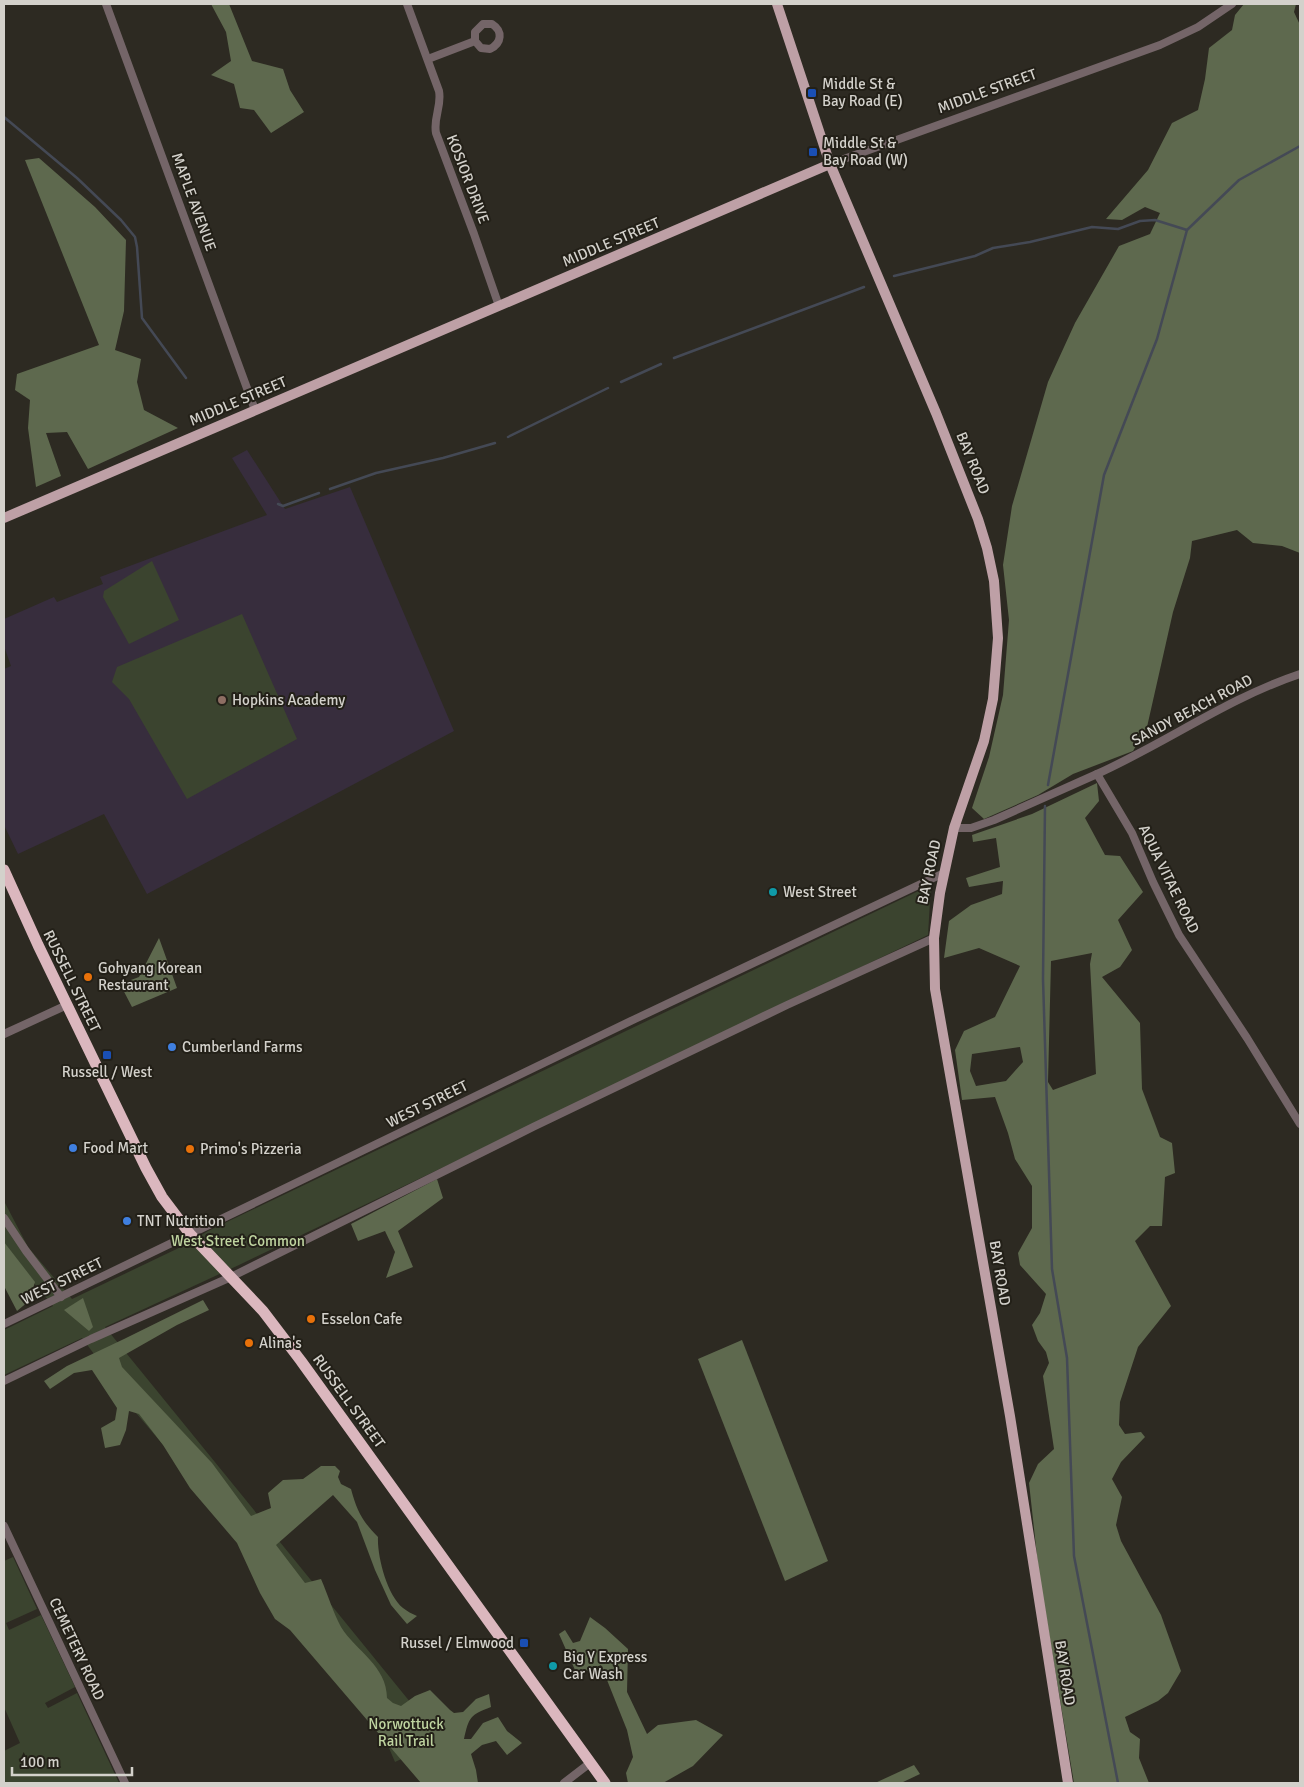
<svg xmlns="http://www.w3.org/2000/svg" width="1304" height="1787" font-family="Signika,sans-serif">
  <rect width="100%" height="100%" fill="#2d2a22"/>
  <path fill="#372d3d" d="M247,450l38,59 65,-22 104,244 -307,163 -43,-80 -86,40 -14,-29v-156l7,-3 -7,-20v-27l50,-22 3,5 46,-18 -3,-7 167,-62 -35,-57z"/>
  <g fill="#3b442f">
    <path d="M152,561l27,59 -50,24 -26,-47 1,-6z"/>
    <path d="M242,614l55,125 -110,60 -58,-100 -17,-17 5,-15z"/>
    <path d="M931,885l-3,50 -689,330 -134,62 371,456 -62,-30 -19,9 -30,-70 -178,-219 -78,-92 -9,-19 -18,-24 -78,37v-45l49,-24 -49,-59v-46l24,46 44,52 113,-54 23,-14z"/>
    <path d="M13,1557l24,52 -31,14 3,7 32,-15 34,72 -30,16 3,5 29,-15 42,90h-115v-32l16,-8 -16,-36v-146z"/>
  </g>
  <g fill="#5e694e" fill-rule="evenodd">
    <path d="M211,4h18l23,57 31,8 7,21 14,22 -33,21 -17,-23 -14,-2 -6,-24 -23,-9 20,-14 -5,-29z"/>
    <path d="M1244,4h52l-2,8 6,13v528l-18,-7 -29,-3 -16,-13 -45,11 -2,17 -17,54 -26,115 -14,24 -60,23 -35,21 -54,24 -12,-11 17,-51 14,-62 6,-75 -6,-55 9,-59 36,-124 27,-59 44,-77 31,-12 10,-21 -15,-6 -23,13 -16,-1 42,-49 24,-47 26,-13 7,-31 4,-31 23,-18 3,-15z"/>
    <path d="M39,158l56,49 31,33 -2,71 -9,39 26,9 -4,23 7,28 34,18 -90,41 -21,-37 -21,1 15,43 -25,11 -8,-59 2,-28 -15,-10 2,-16 82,-29 -74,-185z"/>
    <path d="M1097,783l2,18 -14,17 20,37 15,1 23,36 -25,28 14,30 -12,17 -18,10 38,46 2,66 18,48 12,6 3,30 -10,4 -3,49h-12l-15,15 36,65 -33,41 -18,55 -1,23 6,9 16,-2 4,5 -24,25 -9,17 10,18 -6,28 5,16 40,74 20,56 -13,22 -10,8 -33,16 5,15 10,7 -1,19 10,25h-75l-35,-209 -10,-91 9,-19 16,-15 -11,-73 6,-13 -3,-11 -8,-11 -6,-16 8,-12 6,-19 -26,-29 -2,-12 14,-25v-42l-17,-27 -7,-26 -13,-36 -33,3 -7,-50 9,-19 31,-14 25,-51 -41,-18 -35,10 5,-37 22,-16 31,-11 1,-13 -34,6 -3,-9 34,-11 -4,-29 -23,4 -1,-7 60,-21zM1092,953l-2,11 6,110 -43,16 -5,-8 3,-121zM1020,1047l3,15 -17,19 -30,5 -6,-15 2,-17z"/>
    <path d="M159,938l18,50 -45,19 -12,-23 19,-7z"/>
    <path d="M437,1179l6,19 -45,33 15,36 -27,11 9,-26 -10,-21 -27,10 -7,-17z"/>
    <path d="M4,1242l31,40 -6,19 -12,10 -13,-25z"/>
    <path d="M83,1298l10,29 -4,4 -25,-21z"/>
    <path d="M203,1300l6,10 -32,15 -58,33 3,9 90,96 39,53 20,-8 -3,-15 15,-13 20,-1 18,-13h14l5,5 -2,6 3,7 10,5c6,22 11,32 27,48 -1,19 9,58 25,71 4,3 9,6 14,8l-10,8 -16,-19 -16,-35 -18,-48 -24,-27 -57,50 29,38 16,-4c7,16 12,33 20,48 15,24 46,39 46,71l6,5 8,3 14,-10 15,-6 20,20 4,3 9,-1 13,-13 13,-5 2,13c-21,8 -22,10 -27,32h7l12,-16 15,-6 9,14 15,12 -15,12 -11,-14 -14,4 -11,9 5,16 2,13h-57l-131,-153 -15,-11 -15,-26 -23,-50 -47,-55 -27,-43 -24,-31 -10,-3 -3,19 -6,15 -15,3 -4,-20 14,-8 2,-12 -25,-38 -18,3 -24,16 -6,-8 23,-15 57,-27z"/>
    <path d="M742,1340l86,221 -43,20 -87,-222z"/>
    <path d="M590,1617l15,11 23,21 -1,43 20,42 11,-9 38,-5 27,15 -30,31 -30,17h-35l-2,-10 7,-16 -6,-27 -26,-65 -16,7 -10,-2 -16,-36 6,-4 8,13 7,-2z"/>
    <path d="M914,1765l6,9 -19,9h-26z"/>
  </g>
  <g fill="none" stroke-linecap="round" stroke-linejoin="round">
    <g stroke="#444955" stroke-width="2.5">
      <path d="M4,117l73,61 44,42 14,17 2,10 5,71 44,60"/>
      <path d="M894,276l81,-20 18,-8 37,-6 62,-15 26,2 22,-8 15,-1 32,10"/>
      <path d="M674,358l190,-71"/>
      <path d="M621,382l40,-18"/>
      <path d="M508,437l100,-49"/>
      <path d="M330,489l46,-16 67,-15 52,-15"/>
      <path d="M278,504l5,2 36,-13"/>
      <path d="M1048,785l56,-310 53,-136 30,-109 52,-50 61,-34"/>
      <path d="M1045,806l-2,173 9,290 15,89 7,198 44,227"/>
    </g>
    <g stroke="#746568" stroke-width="8">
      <path d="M106,4l149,406"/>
      <path d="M407,4l32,87c3,15 -6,27 -3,42l38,101 25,72"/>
      <path d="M428,59l47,-18 6,7 9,1c12,-6 13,-18 2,-25h-9l-8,8v9"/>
      <path d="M830,164l330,-119 38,-18 34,-23"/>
      <path d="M1097,774c69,-31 131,-76 203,-100"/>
      <path d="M954,828h17l23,-8 103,-46 35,59 21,49 26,53 68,103 53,86"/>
      <path d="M4,1034l63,-29"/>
      <path d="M4,1218l22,33 35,46"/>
      <path d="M4,1324l631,-305 309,-146"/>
      <path d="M4,1381l87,-42 140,-62 302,-150 254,-122 147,-67"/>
      <path d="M4,1526l121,257"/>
      <path d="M564,1783l26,-20"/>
    </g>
    <g stroke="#bea0a6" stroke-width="10">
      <path d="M777,4l53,160 106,249 42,106 9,29 7,33 4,57 -5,61 -9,42 -30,87 -14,65 -6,45 1,51 75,427 58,367"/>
      <path d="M4,518l826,-354"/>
    </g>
    <path stroke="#dbb7be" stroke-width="11" d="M4,870l34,75 108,223 16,29 28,37 73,77 38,50 304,422"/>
  </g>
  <g fill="#1a4fb4" stroke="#232018" stroke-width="2">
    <rect x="807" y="88" width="10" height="10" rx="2.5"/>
    <rect x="808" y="147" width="10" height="10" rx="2.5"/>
    <rect x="102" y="1050" width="10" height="10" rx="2.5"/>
    <rect x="519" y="1638" width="10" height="10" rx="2.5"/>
  </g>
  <circle fill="#8d6e63" stroke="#232018" stroke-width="2" cx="222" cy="700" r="5"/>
  <g fill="#0f9aa8" stroke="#232018" stroke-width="2">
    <circle cx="773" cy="892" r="5"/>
    <circle cx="553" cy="1666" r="5"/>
  </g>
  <g fill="#e8710a" stroke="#232018" stroke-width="2">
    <circle cx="88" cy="977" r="5"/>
    <circle cx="190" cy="1149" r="5"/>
    <circle cx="311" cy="1319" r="5"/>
    <circle cx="249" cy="1343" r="5"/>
  </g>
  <g fill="#3f7fe0" stroke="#232018" stroke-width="2">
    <circle cx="172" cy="1047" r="5"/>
    <circle cx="73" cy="1148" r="5"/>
    <circle cx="127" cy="1221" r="5"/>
  </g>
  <g text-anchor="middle" stroke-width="4" stroke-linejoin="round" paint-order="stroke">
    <g font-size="15" fill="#d3d1cb" stroke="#232018" text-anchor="start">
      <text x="822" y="89">Middle St &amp;<tspan x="822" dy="17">Bay Road (E)</tspan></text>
      <text x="823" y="148">Middle St &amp;<tspan x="823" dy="17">Bay Road (W)</tspan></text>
      <text x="232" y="705">Hopkins Academy</text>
      <text x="783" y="897">West Street</text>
      <text x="98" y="973">Gohyang Korean<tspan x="98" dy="17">Restaurant</tspan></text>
      <text x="182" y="1052">Cumberland Farms</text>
      <text x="107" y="1077" text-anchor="middle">Russell / West</text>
      <text x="83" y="1153">Food Mart</text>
      <text x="200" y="1154">Primo's Pizzeria</text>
      <text x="137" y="1226">TNT Nutrition</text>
      <text x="321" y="1324">Esselon Cafe</text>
      <text x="259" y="1348">Alina's</text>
      <text x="514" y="1648" text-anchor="end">Russel / Elmwood</text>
      <text x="563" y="1662">Big Y Express<tspan x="563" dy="17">Car Wash</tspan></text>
    </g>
    <g font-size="15" fill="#d3d1cb" stroke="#232018">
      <text transform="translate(987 91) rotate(-20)" y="5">MIDDLE STREET</text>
      <text transform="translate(468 179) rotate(69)" y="5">KOSIOR DRIVE</text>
      <text transform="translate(194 202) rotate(70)" y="5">MAPLE AVENUE</text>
      <text transform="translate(611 242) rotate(-23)" y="5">MIDDLE STREET</text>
      <text transform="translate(238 401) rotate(-23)" y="5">MIDDLE STREET</text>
      <text transform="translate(973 463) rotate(68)" y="5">BAY ROAD</text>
      <text transform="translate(1192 710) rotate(-28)" y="5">SANDY BEACH ROAD</text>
      <text transform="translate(929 872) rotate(-78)" y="5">BAY ROAD</text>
      <text transform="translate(1169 879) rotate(64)" y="5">AQUA VITAE ROAD</text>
      <text transform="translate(72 981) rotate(64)" y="5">RUSSELL STREET</text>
      <text transform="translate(427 1104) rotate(-26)" y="5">WEST STREET</text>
      <text transform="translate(1000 1273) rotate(80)" y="5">BAY ROAD</text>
      <text transform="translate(62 1281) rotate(-26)" y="5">WEST STREET</text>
      <text transform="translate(349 1401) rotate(54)" y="5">RUSSELL STREET</text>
      <text transform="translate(77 1649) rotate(65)" y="5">CEMETERY ROAD</text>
      <text transform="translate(1065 1673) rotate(81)" y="5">BAY ROAD</text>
    </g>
    <g font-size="15" fill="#bfd4a0" stroke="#232018">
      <text x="238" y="1246">West Street Common</text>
      <text x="406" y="1729">Norwottuck<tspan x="406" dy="17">Rail Trail</tspan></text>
    </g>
  </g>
  <rect width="1304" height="1787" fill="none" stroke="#d3d1cb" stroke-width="10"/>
  <path d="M12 1767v8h120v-8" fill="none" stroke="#d3d1cb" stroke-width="2.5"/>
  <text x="20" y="1767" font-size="15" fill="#d3d1cb" stroke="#232018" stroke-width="4" paint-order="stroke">100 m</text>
</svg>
